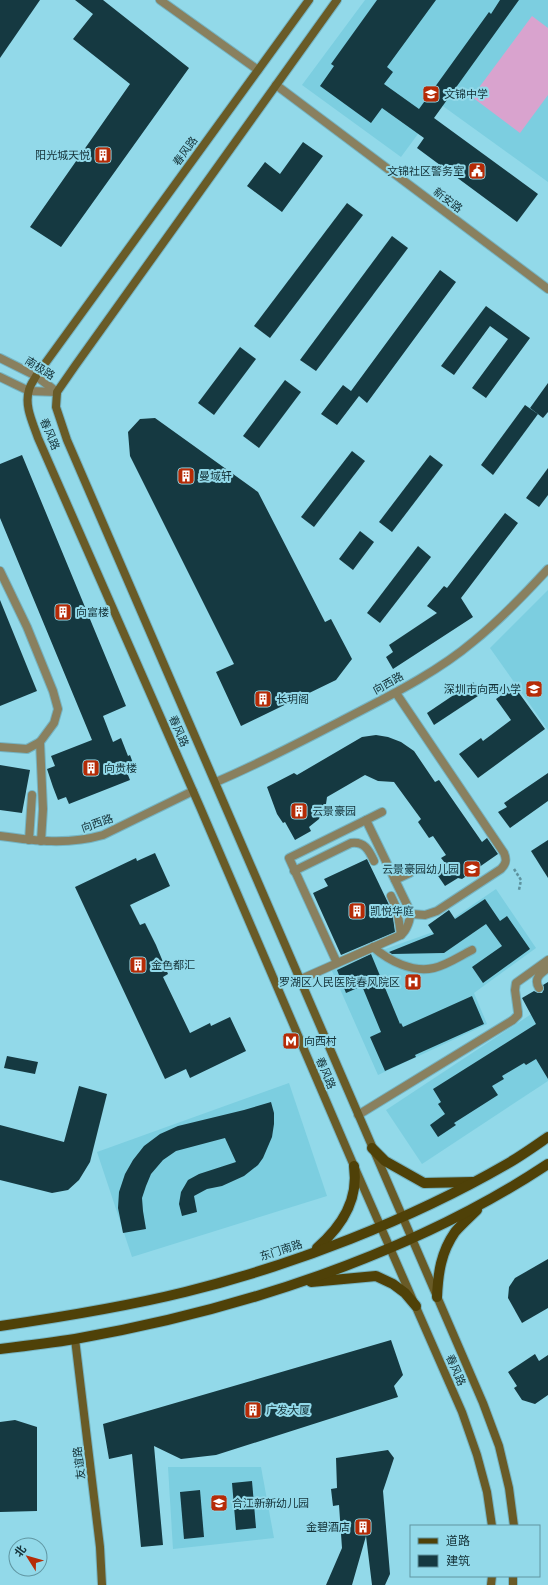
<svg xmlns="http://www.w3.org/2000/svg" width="548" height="1585" font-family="'Nunito Sans','Noto Sans SC',sans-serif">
  <rect width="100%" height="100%" fill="#92d9e9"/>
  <g fill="#7ccee0">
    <path d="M365,0h183v182l-108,-78 -39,53 -99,-72z"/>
    <path d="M548,590v140l-58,-82z"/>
    <path d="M496,889l40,59 -62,45 13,31 -109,51 -46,-104 42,-18 59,-21z"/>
    <path d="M548,1003v78l-126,83 -36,-54z"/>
    <path d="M289,1083l38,113 -195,61 -35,-105z"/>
    <path d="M168,1467h93l13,71 -101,11z"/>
  </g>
  <path fill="#d9a3ce" d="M532,16l16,12v67l-28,38 -48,-36z"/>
  <g fill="#153941">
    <path d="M0,0h40l-40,58z"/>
    <path d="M75,0h28l86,68 -128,179 -31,-20 100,-143 -57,-45 20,-25z"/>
    <path d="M377,0h59l-49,67 6,5 -9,12 35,25 70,-97 2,2 9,-14h19l-85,118 104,76 -21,28 -100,-74 7,-10 -42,-30 -11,15 -51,-37 14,-20 -3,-2z"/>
    <path d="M303,142l20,14 -41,56 -35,-26 18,-24 15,12z"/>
    <path d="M347,203l16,12 -93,123 -16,-12z"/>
    <path d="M392,236l16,12 -92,123 -16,-11z"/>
    <path d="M440,270l16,12 -89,121 -8,-7 -22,29 -16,-11 22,-29 8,6z"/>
    <path d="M486,306l44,32 -44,60 -14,-10 36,-49 -18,-13 -36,49 -13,-9z"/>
    <path d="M240,347l16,12 -42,56 -16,-12z"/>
    <path d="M285,380l16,12 -42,56 -16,-12z"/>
    <path d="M548,383v29l-5,6 -13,-10z"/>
    <path d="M525,405l13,9 -45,61 -12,-10z"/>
    <path d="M155,418l103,74 67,130 6,-3 21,40 -16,21 -95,46 -25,-54 18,-8 -104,-208 -2,-24 12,-13z"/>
    <path d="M352,451l13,10 -51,66 -13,-10z"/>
    <path d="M22,455l104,251 -23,10 10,26 8,-4 7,18 2,-1 4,11 -8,4 4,10 -61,24 -3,-7 -8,3 -5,-13 -6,-18 8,-3 -4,-10 41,-16 -92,-222v-54z"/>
    <path d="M430,455l13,10 -51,67 -13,-10z"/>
    <path d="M548,468v27l-9,12 -13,-9z"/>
    <path d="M505,513l13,10 -57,75 12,19 -80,52 -7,-12 7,-5 -4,-7 48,-32 -10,-7 17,-20 3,2z"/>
    <path d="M360,531l14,11 -21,28 -14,-11z"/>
    <path d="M418,546l13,11 -51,66 -13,-10z"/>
    <path d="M0,600l37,91 -37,15z"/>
    <path d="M473,682l8,12 -47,31 -7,-12z"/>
    <path d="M514,686l31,43 -67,49 -19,-24 22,-16 2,3 28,-21 -15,-21z"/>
    <path d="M376,735l12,2 13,5 13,9 21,31 4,-2 43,62 5,-4 11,16 -36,25 -4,-1 -13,8 -11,-16 11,-7 -4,-5 5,-3 -13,-19 -4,2 -11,-16 3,-3 -27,-37 -16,-1 -13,-6 -38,22 -1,7 -4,5 -3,10 -10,8 2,4 -16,9 -10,-18 -2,1 -6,-9 -10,-27 27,-14 3,2 65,-38z"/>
    <path d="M0,765l30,5 -8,43 -22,-3z"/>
    <path d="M548,773v28l-38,27 -12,-16 9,-5 -3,-4z"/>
    <path d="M548,840v38l-17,-27z"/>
    <path d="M155,853l15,33 -40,19 10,20 5,-2 11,22 12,29 -5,3 27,56 20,-10 1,3 19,-9 16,34 -56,27 -4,-9 -21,10 -90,-192 61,-29 1,3z"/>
    <path d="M367,859l25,52 3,21 -54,23 -28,-62 15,-7 -4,-7z"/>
    <path d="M485,899l15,22 7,-5 23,33 -47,34 -11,-16 30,-21 -16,-22 -42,29 -52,1 -3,-2 45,-18 -6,-9 21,-15 6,9z"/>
    <path d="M371,954l29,70 1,-1 2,4 69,-31 12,28 -69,31 1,2 -31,14 -15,-34 11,-5 -19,-46 -16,7 -9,-23z"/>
    <path d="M548,982v97l-12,-20 -10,6 -2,-2 -22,13 2,3 -12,7 6,9 -44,28 2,2 -18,12 -8,-12 15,-11 -7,-10 3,-2 -8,-13 103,-65 -14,-26 12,-7 4,2h4l2,-4 -1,-4z"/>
    <path d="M7,1056l31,6 -3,12 -31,-6z"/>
    <path d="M79,1086l28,8 -17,68 -11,18 -11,10 -16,3 -52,-13v-55l64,17z"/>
    <path d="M271,1102l3,11v11l-2,13 -9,21 -5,7 -14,11 -22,10 -15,3 -13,7 3,16 -15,4 -3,-12 2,-12 7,-12 11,-6 37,-12 -11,-24 -49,13 -13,9 -12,14 -5,12 -4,12 1,13 3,18 -23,4 -5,-25 1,-16 6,-18 8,-14 11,-14 16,-12 18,-8 66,-16z"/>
    <path d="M548,1259v49l-26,15 -14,-25 1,-11 6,-9z"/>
    <path d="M391,1340l12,35 -9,11 4,11 -182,58 -35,4 -27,-13 9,99 -22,2 -9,-93 -23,5 -6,-35z"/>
    <path d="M535,1354l4,7 9,-6v40l-13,9 -13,-4 -8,-12 3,-2 -9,-14z"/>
    <path d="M15,1420l22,7v84l-37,1v-90z"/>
    <path d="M388,1450l6,8 -11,33 7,83 -5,11h-13l-6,-49 -14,49h-26l16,-37 -3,-43 -6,1 -2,-17 6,-1 -1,-30z"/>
    <path d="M252,1481l4,47 -20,2 -4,-47z"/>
    <path d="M200,1490l4,47 -20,2 -4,-47z"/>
  </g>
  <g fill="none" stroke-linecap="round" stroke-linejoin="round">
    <g stroke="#76b4c2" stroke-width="10">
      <g id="lane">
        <path d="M396,693l108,160c3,7 2,11 -3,16l-64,42 -12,4 -14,-1"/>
        <path d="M40,742l3,67 -2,32"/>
        <path d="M366,820l16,-8"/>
        <path d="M29,840l3,-45"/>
        <path d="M294,871l57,-28c13,-2 18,7 23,18"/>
        <path d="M395,880l15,-7"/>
        <path d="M391,896l6,13 4,26"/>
        <path d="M373,947c16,14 40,26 61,21 13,-3 26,-12 38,-18"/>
        <path d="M299,980l102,-45c6,-5 10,-16 9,-24l-44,-91 -77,38 48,105"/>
        <path d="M539,988c-6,-10 2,-15 9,-20"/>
        <path d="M358,1115l155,-95 5,-5v-3l-3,-22 1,-7 32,-23"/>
      </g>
    </g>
    <g stroke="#76b4c2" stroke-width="10">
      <g id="street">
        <path d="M160,0l98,70"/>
        <path d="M276,85l272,204"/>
        <path d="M0,358l36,18 21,16"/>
        <path d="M0,377l29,14 28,1"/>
        <path d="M0,571l27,56 26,64 5,18 -4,14 -14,19 -13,7 -27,-2"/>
        <path d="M216,782c43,-18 84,-40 125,-61 46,-24 94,-47 133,-80 27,-22 51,-47 74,-72"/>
        <path d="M0,836c35,5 68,9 103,-1l90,-44"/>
      </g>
    </g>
    <g stroke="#76b4c2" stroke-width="10">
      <g id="secondary">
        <path d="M309,0l-273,376c-2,4 -6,9 -7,14 -5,16 4,33 9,48l162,369 154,359 108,246 15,43 10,37 5,34"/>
        <path d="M337,0l-262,366 -18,26 -1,15 11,33 416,963 16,43 10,42 5,38"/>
        <path d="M75,1339l25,208 2,38"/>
        <path d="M491,1585l1,-9"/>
        <path d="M513,1585v-9"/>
      </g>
    </g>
    <g stroke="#76b4c2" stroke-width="12">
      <g id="primary">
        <path d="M372,1148l13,13 39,22 49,-1"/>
        <path d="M317,1248c25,-22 42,-48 37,-82"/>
        <path d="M311,1282l65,-6 17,8 12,9 11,13"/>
        <path d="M437,1297c1,-24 4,-45 18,-65 7,-8 15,-15 22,-22"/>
        <path d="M0,1326c62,-9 124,-19 185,-34 109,-27 225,-72 322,-128 14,-8 28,-18 41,-27"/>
        <path d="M0,1349c25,-3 50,-6 75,-10 161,-28 336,-84 473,-175"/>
      </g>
    </g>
    <path stroke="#5d929e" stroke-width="2.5" stroke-dasharray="3 2" stroke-linecap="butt" d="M514,869l7,11 -2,10"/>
    <use href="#lane" stroke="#89805f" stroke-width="8"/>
    <use href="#street" stroke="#89805f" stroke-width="8"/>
    <use href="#secondary" stroke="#695b27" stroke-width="8"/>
    <use href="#primary" stroke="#4f4108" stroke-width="10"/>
  </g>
  <defs>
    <g id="school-square" transform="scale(0.9)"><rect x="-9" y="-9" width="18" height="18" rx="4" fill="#b62b06" stroke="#92d9e9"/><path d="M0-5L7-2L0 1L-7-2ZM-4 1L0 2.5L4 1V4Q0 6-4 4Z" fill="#fff"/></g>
    <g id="building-square" transform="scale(0.9)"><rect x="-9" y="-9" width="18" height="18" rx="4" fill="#b62b06" stroke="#92d9e9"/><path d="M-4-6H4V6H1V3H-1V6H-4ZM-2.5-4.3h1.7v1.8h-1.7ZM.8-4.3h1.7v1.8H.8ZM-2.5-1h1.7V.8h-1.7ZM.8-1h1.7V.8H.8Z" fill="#fff"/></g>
    <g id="civic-square" transform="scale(0.9)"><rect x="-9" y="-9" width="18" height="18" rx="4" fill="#b62b06" stroke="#92d9e9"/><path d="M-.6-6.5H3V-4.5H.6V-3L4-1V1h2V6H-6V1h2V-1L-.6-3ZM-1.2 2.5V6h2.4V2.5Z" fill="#fff"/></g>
    <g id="hospital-square" transform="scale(0.9)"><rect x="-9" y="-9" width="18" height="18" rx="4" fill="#b62b06" stroke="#92d9e9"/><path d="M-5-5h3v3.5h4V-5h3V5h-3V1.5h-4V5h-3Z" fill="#fff"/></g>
    <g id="metro-square" transform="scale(0.9)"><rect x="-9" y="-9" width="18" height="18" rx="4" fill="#b62b06" stroke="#92d9e9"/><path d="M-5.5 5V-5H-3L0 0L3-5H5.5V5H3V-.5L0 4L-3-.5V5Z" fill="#fff"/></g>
  </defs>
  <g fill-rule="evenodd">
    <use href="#school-square" x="431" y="94"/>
    <use href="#building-square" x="103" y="155"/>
    <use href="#civic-square" x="477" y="171"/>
    <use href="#building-square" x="186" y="476"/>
    <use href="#building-square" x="63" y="612"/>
    <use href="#school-square" x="534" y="689"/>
    <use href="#building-square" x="263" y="699"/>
    <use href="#building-square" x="91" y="768"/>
    <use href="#building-square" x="299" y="811"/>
    <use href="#school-square" x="472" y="869"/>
    <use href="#building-square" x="357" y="911"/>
    <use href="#building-square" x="138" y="965"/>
    <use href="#hospital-square" x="413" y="982"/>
    <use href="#metro-square" x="291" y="1041"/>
    <use href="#building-square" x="253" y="1410"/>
    <use href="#school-square" x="219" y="1503"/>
    <use href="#building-square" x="363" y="1527"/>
  </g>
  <g text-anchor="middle" stroke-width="4" stroke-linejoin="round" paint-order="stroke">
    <g font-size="11" fill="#143238" stroke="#92d9e9" text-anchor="start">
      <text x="444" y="98">文锦中学</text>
      <text x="90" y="159" text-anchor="end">阳光城天悦</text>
      <text x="464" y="175" text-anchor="end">文锦社区警务室</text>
      <text x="199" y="480">曼域轩</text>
      <text x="76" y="616">向富楼</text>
      <text x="521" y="693" text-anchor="end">深圳市向西小学</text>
      <text x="276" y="703">长玥阁</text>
      <text x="104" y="772">向贵楼</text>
      <text x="312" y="815">云景豪园</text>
      <text x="459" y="873" text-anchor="end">云景豪园幼儿园</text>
      <text x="370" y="915">凯悦华庭</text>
      <text x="151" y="969">金色都汇</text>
      <text x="400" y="986" text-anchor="end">罗湖区人民医院春风院区</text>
      <text x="304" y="1045">向西村</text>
      <text x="266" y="1414">广发大厦</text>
      <text x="232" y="1507">合江新新幼儿园</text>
      <text x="350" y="1531" text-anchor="end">金碧酒店</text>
    </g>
    <g font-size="11" fill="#143238" stroke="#92d9e9">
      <text transform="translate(185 151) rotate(-54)" y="4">春风路</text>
      <text transform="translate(448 200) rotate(37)" y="4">新安路</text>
      <text transform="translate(40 368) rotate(32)" y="4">南极路</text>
      <text transform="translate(50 434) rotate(67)" y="4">春风路</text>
      <text transform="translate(388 683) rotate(-29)" y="4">向西路</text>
      <text transform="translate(179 731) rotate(66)" y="4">春风路</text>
      <text transform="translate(97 823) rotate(-19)" y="4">向西路</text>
      <text transform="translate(326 1073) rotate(67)" y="4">春风路</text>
      <text transform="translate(281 1250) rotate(-18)" y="4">东门南路</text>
      <text transform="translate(456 1370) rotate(66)" y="4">春风路</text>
      <text transform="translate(79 1463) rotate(-97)" y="4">友谊路</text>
    </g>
  </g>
  <rect x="410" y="1525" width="130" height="52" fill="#92d9e9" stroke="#6096a2"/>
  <rect x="418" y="1538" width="20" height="6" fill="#4f4108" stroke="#6096a2"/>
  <text x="446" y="1545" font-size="12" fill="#143238">道路</text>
  <rect x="418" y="1555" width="20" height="12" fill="#153941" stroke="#6096a2"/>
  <text x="446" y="1565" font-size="12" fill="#143238">建筑</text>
  <g transform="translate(28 1557) rotate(307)"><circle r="19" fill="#92d9e9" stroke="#6096a2"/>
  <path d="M0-3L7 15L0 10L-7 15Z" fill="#b62b06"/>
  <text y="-6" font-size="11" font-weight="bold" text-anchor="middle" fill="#143238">北</text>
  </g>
</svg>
